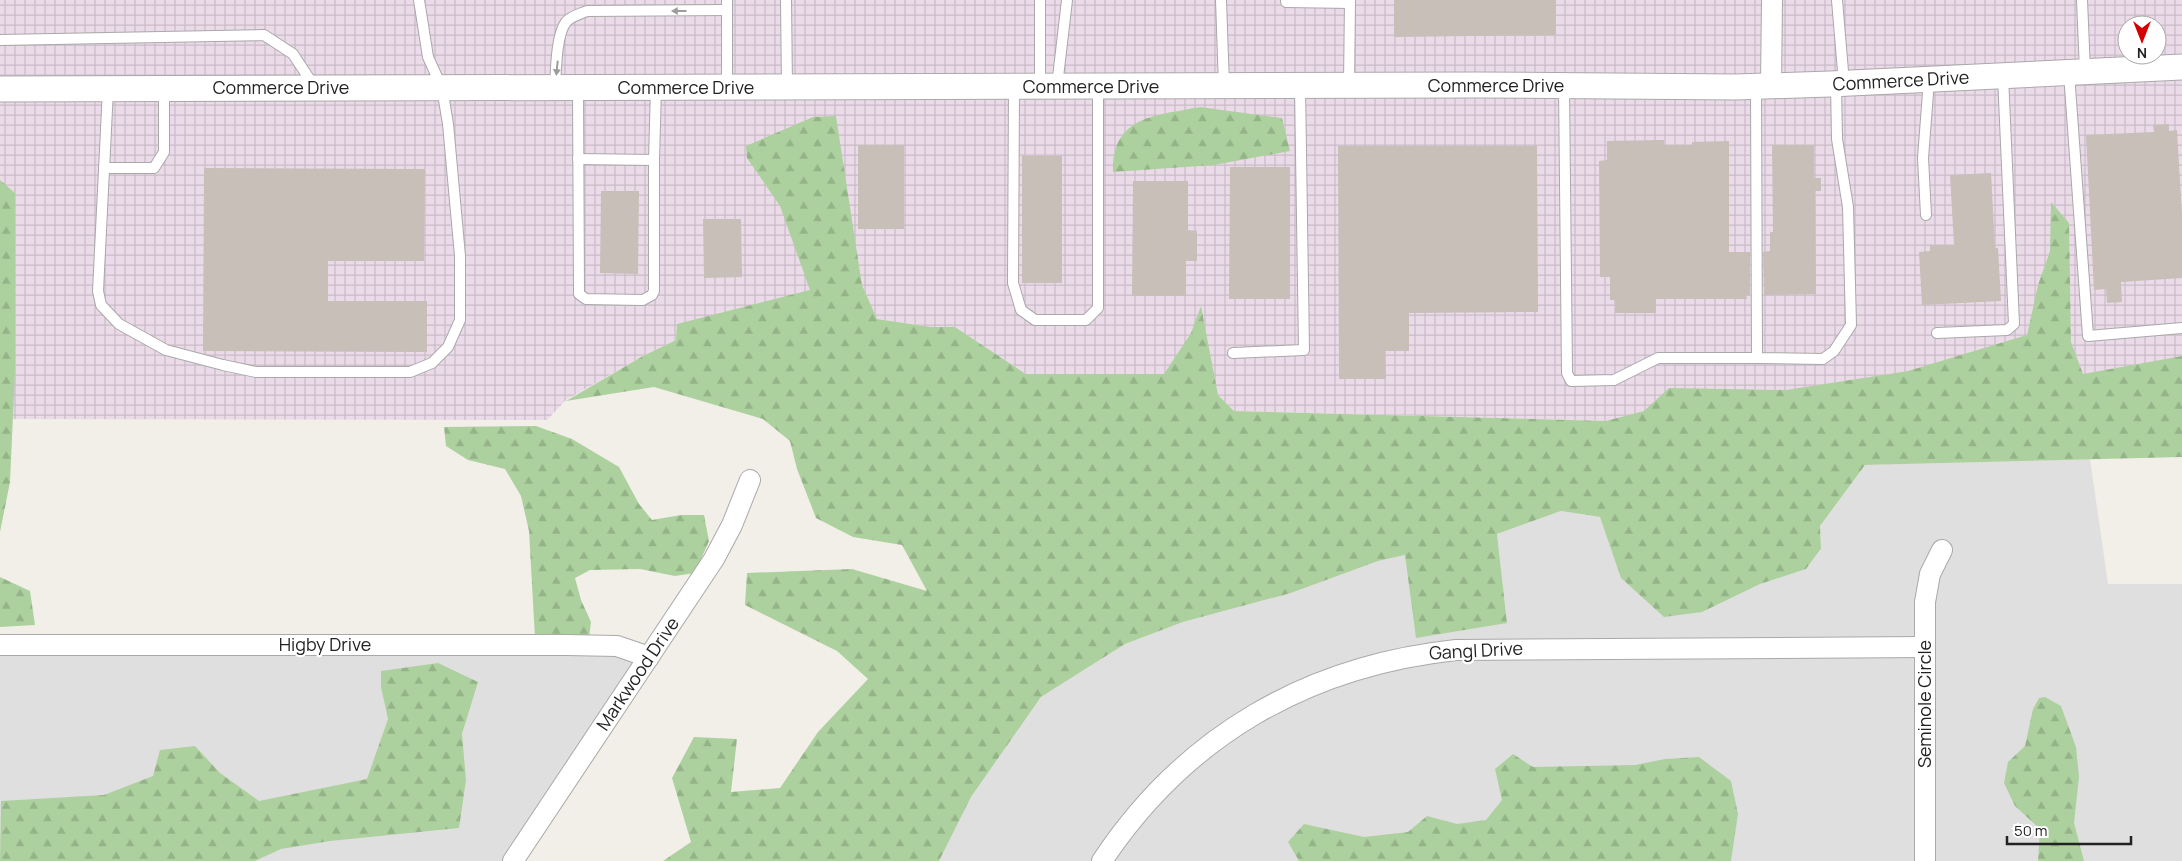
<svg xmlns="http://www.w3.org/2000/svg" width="2182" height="861" font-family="Manrope,sans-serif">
  <defs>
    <pattern id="industrial-grid" width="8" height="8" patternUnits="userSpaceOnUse" patternTransform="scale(1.25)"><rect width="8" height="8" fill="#ebdbe8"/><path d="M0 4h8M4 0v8" fill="none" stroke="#c9bcc7"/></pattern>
    <pattern id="forest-firs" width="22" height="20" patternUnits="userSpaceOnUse" patternTransform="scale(1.25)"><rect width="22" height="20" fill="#add19e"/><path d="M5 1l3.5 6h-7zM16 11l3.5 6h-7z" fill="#95b388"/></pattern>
  </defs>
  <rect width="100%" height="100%" fill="#f2efe9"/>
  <g fill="#e0dfdf">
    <path d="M2090,459l18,125h74v277h-1243l32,-64 70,-100 84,-53 58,-22 108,-29 87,-32 27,-6 102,68 -10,-89 64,-23 39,6 160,67 46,-15 15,-19 -1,-24 45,-61z"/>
    <path d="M0,645h567l82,12 -136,204h-513z"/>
  </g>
  <path fill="url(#industrial-grid)" fill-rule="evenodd" d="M0,0h2182v414l-576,7 -372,-10 -16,-16 -54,-21h-138l-71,-47h-24l-54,-8 -201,21 -33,16 -77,44 -19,20 -547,-1zM2127,25h30v30h-30z"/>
  <g fill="url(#forest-firs)">
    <path d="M1200,107l82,11 8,33 -76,14 -101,7c-1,-57 43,-56 87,-65z"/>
    <path d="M836,116l26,169 15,34 54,8h24l71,47h138l27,-41 10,-27 17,89 16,16 372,10 38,-10 25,-23 117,2 122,-19 119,-36 11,-50 12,-34 1,-49 18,21 2,119 12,32 99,-18v101l-317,8 -45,61 1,23 -15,20 -46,15 -58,28 -38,5 -43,-39 -21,-61 -39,-6 -64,23 10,89 -91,15 -11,-83 -27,6 -87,32 -108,29 -58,22 -84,53 -70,100 -32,64h-276l28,-19 -19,-64 22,-41 43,2 -6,53 49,-4 38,-56 50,-53 -31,-28 -92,-46 2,-32 105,-4 75,22 -25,-46 -49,-8 -37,-19 -19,-49 -7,-28 -27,-22 -109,-32 -88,14 77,-45 33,-16 1,-16 133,-34 -30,-84 -33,-48 -1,-12 67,-29z"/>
    <path d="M0,180l15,13v178l-5,111 -10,50z"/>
    <path d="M536,426l36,13 47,28 20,37 13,16 29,-5h23l5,26 -14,32 -20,3 -35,-7 -50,1 -15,8 6,22 10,22 -2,16h-54l-6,-107 -8,-35 -16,-27 -37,-9 -22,-14 -2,-19z"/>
    <path d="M0,577l30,14 5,34 -35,2z"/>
    <path d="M438,663l40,19 -16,52 4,46 -7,48 -129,13 -49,8 -26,12h-255l1,-60 103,-6 49,-19 7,-26 35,-4 25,27 39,28 108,-22 21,-60 -7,-32v-16z"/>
    <path d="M2045,697l16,9 15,41 3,30 -5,46 10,38h-46l2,-32 -25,-23 -11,-23 4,-21 17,-16 8,-37 6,-11z"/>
    <path d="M1513,754l20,13 102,-2 30,-6 34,-2 32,24 7,33 -7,47h-432l-11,-19 16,-18 60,13 44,-5 19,-16 30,8 29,-4 16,-20 -7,-31z"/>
  </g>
  <g fill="#c7bfb8">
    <path d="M1394,0h162v35l-162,2z"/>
    <path d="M2169,124v7l8,-1 5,85v63l-61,4 1,20 -15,1 -1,-14 -12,1 -8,-155 68,-3 -1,-7z"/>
    <path d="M1664,140v5h28v-3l37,-1v111h21v43h-4l1,4h-91v14h-41v-13h-5v-23h-10l-1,-116 8,-1v-19z"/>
    <rect x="858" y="145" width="46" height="84"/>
    <path d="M1772,145h42v33h7v13h-6l1,103 -52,1 -1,-43 7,-1v-19h3z"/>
    <path d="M1338,146h199l1,166 -129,1v38h-24l1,28h-47z"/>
    <rect x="1022" y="156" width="40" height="127"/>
    <path d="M1230,167h60v132h-61z"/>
    <path d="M204,168l221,1 -1,92h-96v40h99v51l-224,-1z"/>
    <path d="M1991,173l4,75h3l3,53 -79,4 -3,-53 11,-1v-6h24l-4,-70z"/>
    <path d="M1133,181h55v49l9,1v30h-11v35h-54z"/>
    <path d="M601,191h38l-1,83 -38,-1z"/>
    <path d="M703,219h38l1,58 -38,1z"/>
  </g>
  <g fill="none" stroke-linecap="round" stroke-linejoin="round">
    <g stroke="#a9a9a9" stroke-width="12">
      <g id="service">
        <path d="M786,0l1,87"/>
        <path d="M1221,0l3,86"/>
        <path d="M1286,0v2l64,1"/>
        <path d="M1837,0l7,83"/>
        <path d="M2082,0l3,71"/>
        <path d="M0,40l264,-5 29,19 21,32"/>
        <path d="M2069,73l19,263 94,-8"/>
        <path d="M1349,85l1,-85"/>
        <path d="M1040,86v-86"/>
        <path d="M1057,86l10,-86"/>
        <path d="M1564,86l3,287 4,8 43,-1 44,-22h99"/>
        <path d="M727,87v-87"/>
        <path d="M1014,87l-1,196 8,27 14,10h51l12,-12v-221"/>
        <path d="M1756,87l1,271 66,1 11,-8 17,-26 -3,-118 -11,-68 -1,-55"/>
        <path d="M555,88c1,-17 1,-53 11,-66 5,-6 14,-8 21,-11l140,-1"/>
        <path d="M578,88l1,206 7,5 57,1 9,-5 2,-4v-131l2,-72"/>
        <path d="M108,89l-10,202 3,14 18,19 47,26 57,15 33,7h154l22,-9 16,-16 12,-27v-64l-12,-132 -6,-36 -14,-31 -9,-57"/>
        <path d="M578,159l76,1"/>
        <path d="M104,168h50l10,-16v-63"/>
        <path d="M1926,215l-3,-57 6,-78"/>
        <path d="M1937,333l70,-3 7,-6 -11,-248"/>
        <path d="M1233,353l71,-3 -4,-264"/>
      </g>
    </g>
    <g stroke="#a9a9a9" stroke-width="22">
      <g id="minor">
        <path d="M1771,86l1,-86"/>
        <path d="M0,645h567l50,1 32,11"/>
        <path d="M513,861l201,-302 18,-34 18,-45"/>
        <path d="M1102,861c83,-125 205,-195 354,-211l468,-3"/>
        <path d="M1925,861v-259l5,-28 12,-24"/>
      </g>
    </g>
    <g stroke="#a9a9a9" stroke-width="27">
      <path id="tertiary" d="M0,89l1478,-4 258,2 94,-3 352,-17"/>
    </g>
    <use href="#service" stroke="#fff" stroke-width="10"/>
    <use href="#minor" stroke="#fff" stroke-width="20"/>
    <use href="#tertiary" stroke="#fff" stroke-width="25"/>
  </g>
  <defs><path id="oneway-solid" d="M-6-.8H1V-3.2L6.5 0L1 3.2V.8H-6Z" transform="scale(1.25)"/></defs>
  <g fill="#9c9c9c">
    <use href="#oneway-solid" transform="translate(679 11) rotate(180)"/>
    <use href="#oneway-solid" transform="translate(557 68) rotate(96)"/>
  </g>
  <g text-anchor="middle" stroke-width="4.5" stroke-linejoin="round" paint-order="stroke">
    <g font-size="18" fill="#222" stroke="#fff">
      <text transform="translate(1901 81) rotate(-3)" y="6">Commerce Drive</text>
      <text x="1496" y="92">Commerce Drive</text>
      <text x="1091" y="93">Commerce Drive</text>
      <text x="281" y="94">Commerce Drive</text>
      <text x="686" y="94">Commerce Drive</text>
      <text x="325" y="651">Higby Drive</text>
      <text transform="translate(1476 651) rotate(-3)" y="6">Gangl Drive</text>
      <text transform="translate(638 674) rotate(-56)" y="6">Markwood Drive</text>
      <text transform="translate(1925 704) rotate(-90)" y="6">Seminole Circle</text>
    </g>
  </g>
  <g transform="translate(2142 40) rotate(180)"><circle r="24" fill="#ffffff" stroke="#a7a7a7"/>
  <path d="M0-4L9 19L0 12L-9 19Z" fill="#d40000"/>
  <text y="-8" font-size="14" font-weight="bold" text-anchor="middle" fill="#222222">N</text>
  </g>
  <path d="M2007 836v8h124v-8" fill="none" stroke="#222222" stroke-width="2.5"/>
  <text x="2014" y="836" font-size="15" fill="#222222" stroke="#ffffff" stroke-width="4" paint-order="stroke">50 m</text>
</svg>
